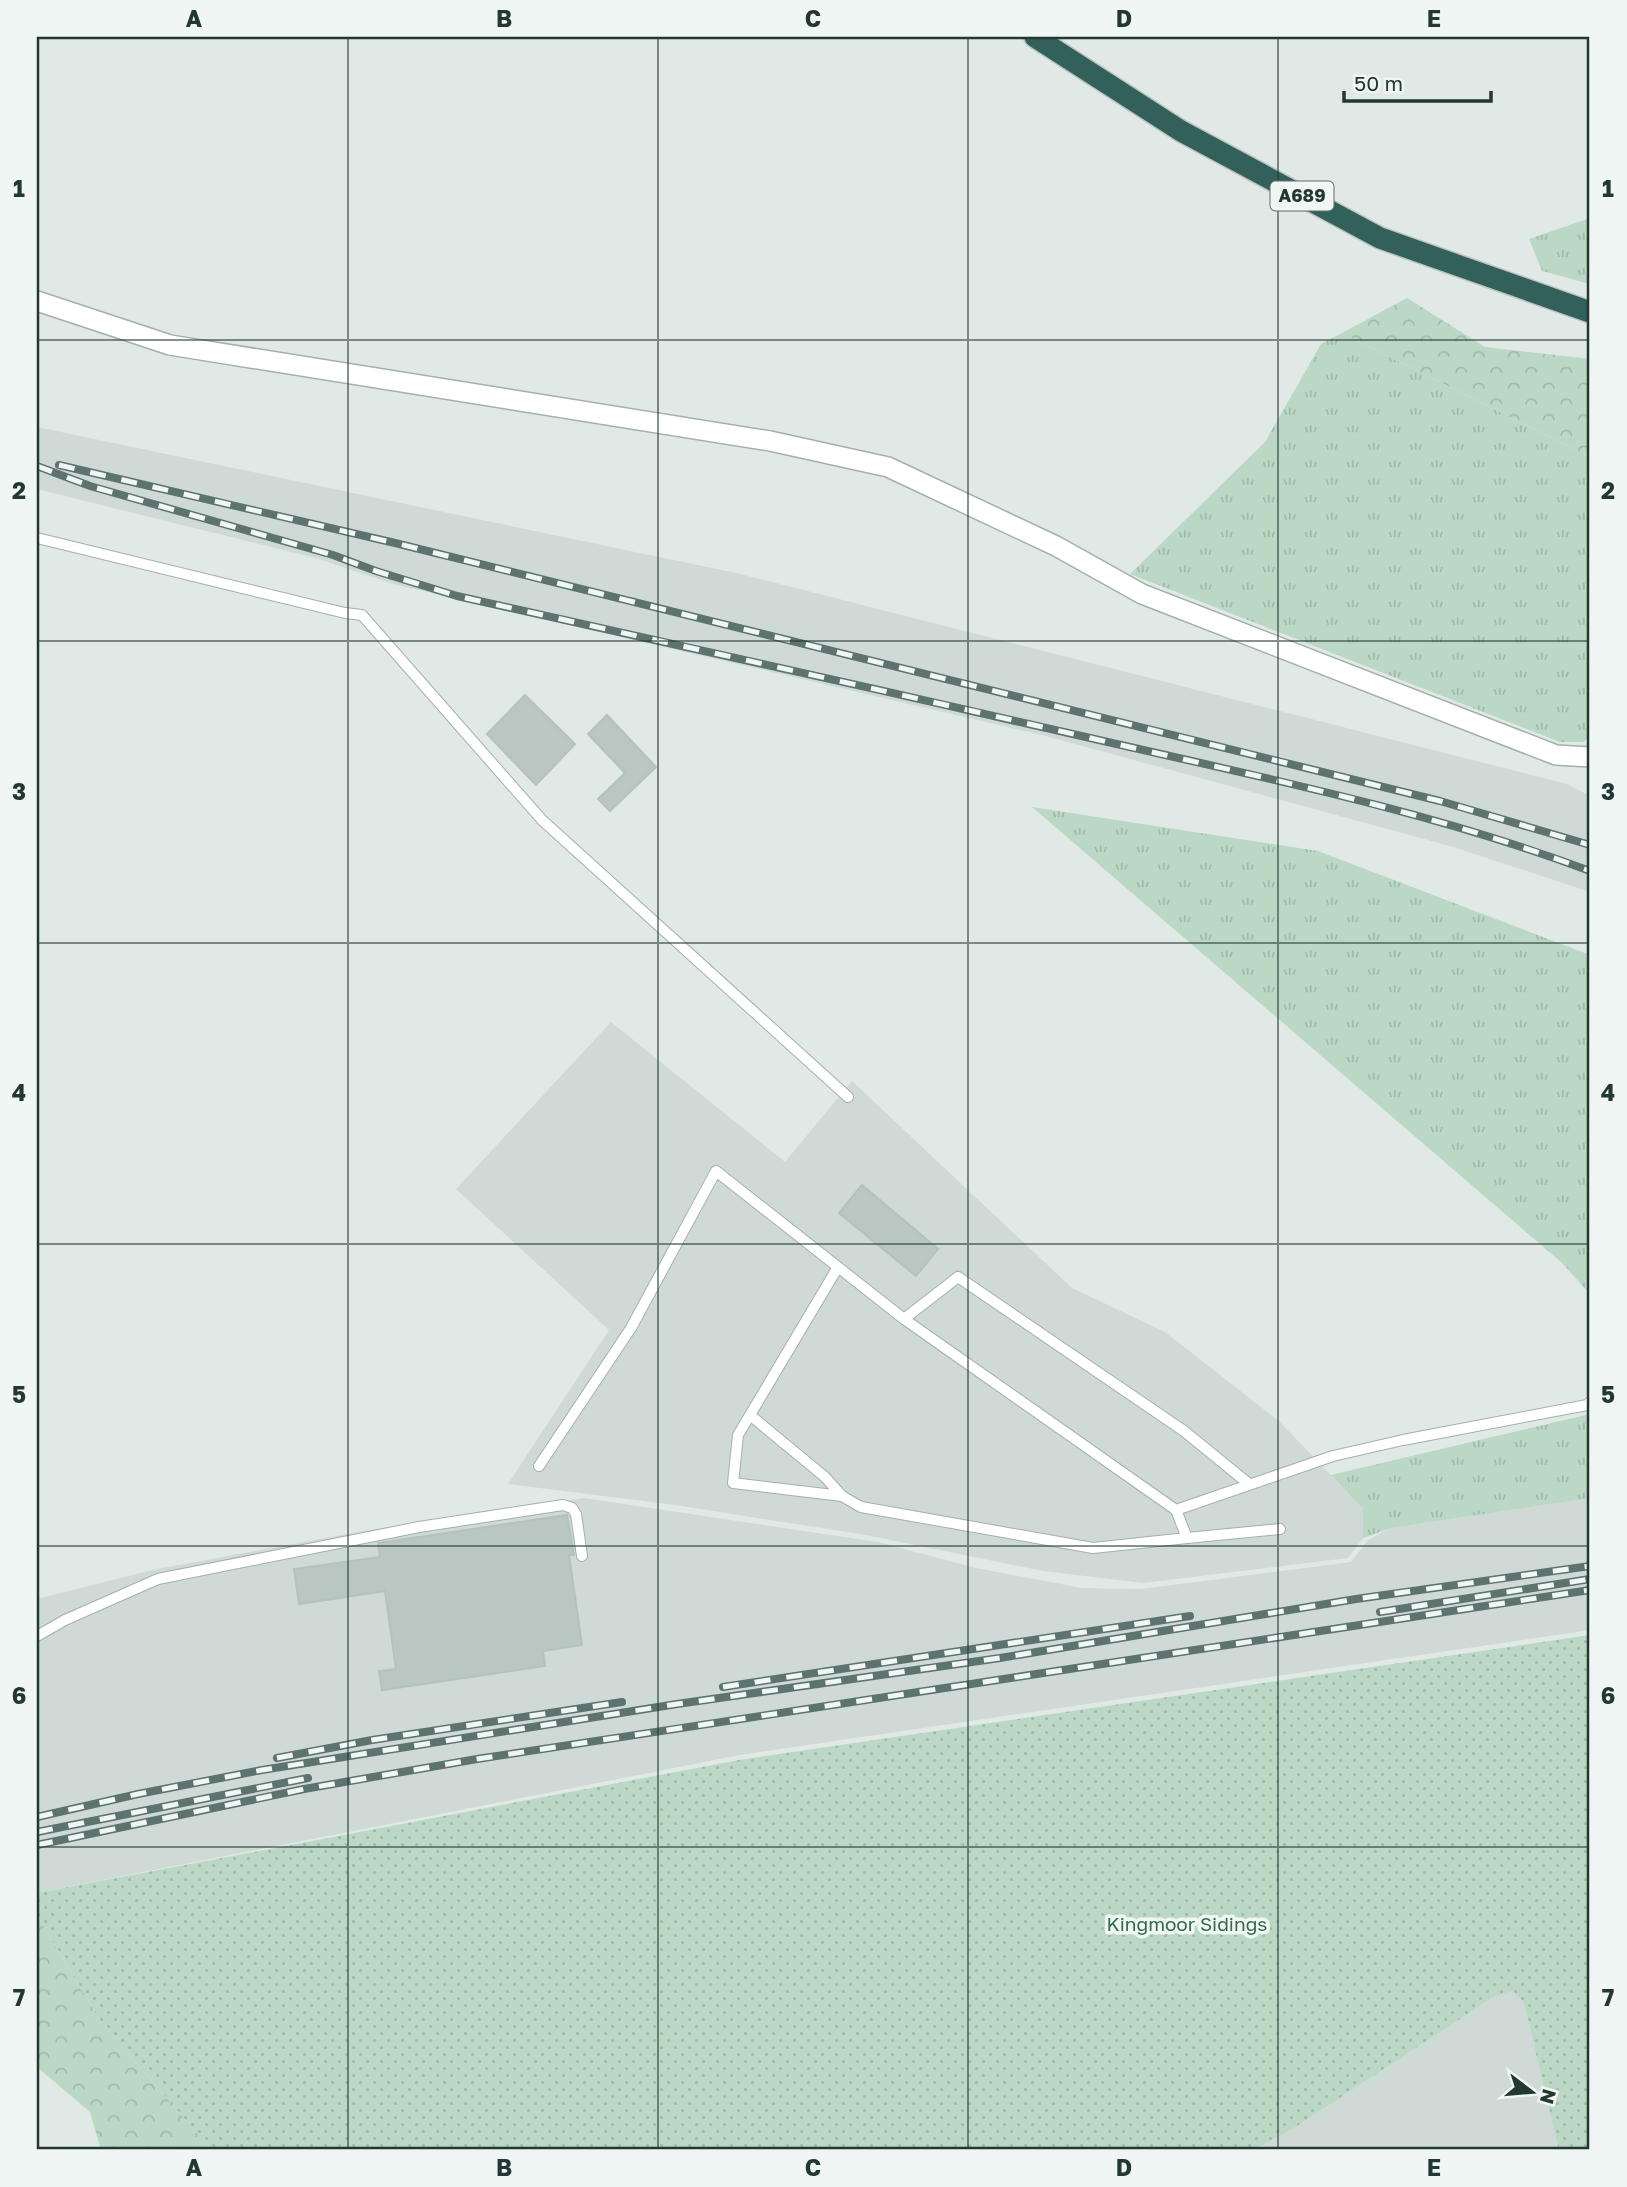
<svg xmlns="http://www.w3.org/2000/svg" width="1627" height="2187" font-family="'Golos Text',sans-serif">
  <defs>
    <pattern id="grass-tufts" width="24" height="20" patternUnits="userSpaceOnUse" patternTransform="scale(1.75)"><rect width="24" height="20" fill="#bbd8c5"/><path d="M3 7l-1-3M5 7V3M7 7l1-3M15 17l-1-3M17 17v-4M19 17l1-3" fill="none" stroke="#a0baaa"/></pattern>
    <pattern id="forest-crowns" width="20" height="18" patternUnits="userSpaceOnUse" patternTransform="scale(1.75)"><rect width="20" height="18" fill="#bbd8c5"/><path d="M2 6a3 3 0 1 1 6 0M12 15a3 3 0 1 1 6 0" fill="none" stroke="#a0baaa"/></pattern>
    <pattern id="park-dots" width="8" height="8" patternUnits="userSpaceOnUse" patternTransform="scale(1.75)"><rect width="8" height="8" fill="#bbd8c5"/><path d="M2 2h.1M6 6h.1" fill="none" stroke="#a0baaa" stroke-width="1.8" stroke-linecap="round"/></pattern>
  </defs>
  <rect width="100%" height="100%" fill="#e0e9e6"/>
  <g fill="#cfd9d5">
    <path d="M37,427l699,146 831,211 23,12v96l-140,-46 -408,-111 -649,-151 -74,-25 -282,-70z"/>
    <path d="M611,1022l174,140 67,-81 220,207 93,44 115,90 83,87v29l-15,20 -205,25 -100,-12 -177,-36 -191,-30 -167,-21 101,-154 -153,-141z"/>
    <path d="M584,1498l294,44 98,26 106,20 59,1 210,-27 17,-22 23,-12 199,-30v132l-850,125 -703,138v-294l115,-29 211,-39z"/>
    <path d="M1513,1991l11,12 35,147h-306l41,-22 201,-132z"/>
  </g>
  <g fill="url(#grass-tufts)">
    <path d="M1590,218v66l-48,-13 -13,-32z"/>
    <path d="M1342,333l248,124v280l-7,5h-23l-430,-168 135,-132 56,-98z"/>
    <path d="M1032,807l286,44 272,104v339l-28,-31z"/>
    <path d="M1590,1414v84l-199,30 -28,10v-29l-32,-34z"/>
  </g>
  <g fill="url(#forest-crowns)">
    <path d="M1407,298l78,49 105,12v98l-248,-124z"/>
    <path d="M37,1915l65,109 110,126h-111l-11,-38 -53,-45z"/>
  </g>
  <path fill="url(#park-dots)" d="M1590,1635v515h-31l-35,-147 -11,-12 -18,5 -201,132 -41,22h-1041l-110,-126 -65,-109v-22l702,-133z"/>
  <g fill="#b9c6c2" stroke="#b3c2bd" stroke-width="2">
    <path d="M525,695l50,49 -39,41 -49,-51z"/>
    <path d="M607,715l49,52 -46,44 -12,-12 27,-26 -37,-39z"/>
    <path d="M862,1185l76,64 -22,27 -77,-63z"/>
    <path d="M567,1515l7,40h-5l13,90 -39,6 2,15 -163,24 -3,-19 17,-2 -11,-78 -86,13 -5,-35 86,-12 -2,-14z"/>
  </g>
  <g fill="none" stroke-linecap="round" stroke-linejoin="round">
    <g stroke="#a4b0ad" stroke-width="12">
      <g id="lane">
        <path d="M37,538l308,75 17,2 180,205 306,277"/>
        <path d="M750,1415l75,62 17,19 -109,-13 5,-48 12,-20 88,-148"/>
        <path d="M539,1466l92,-138 85,-157 188,148"/>
        <path d="M1249,1484l-65,-53 -226,-154 -54,42 272,191 157,-54 70,-16 184,-35 3,-3"/>
        <path d="M842,1496l19,11 232,41 94,-10"/>
        <path d="M1176,1510l11,28 93,-9"/>
        <path d="M37,1636l28,-16 93,-41 261,-52 144,-22 9,3 4,6 6,42"/>
      </g>
    </g>
    <g stroke="#a4b0ad" stroke-width="22">
      <path id="street" d="M37,301l133,44 600,96 118,26 168,79 86,48 414,161 34,2"/>
    </g>
    <g stroke="#bdc3c2" stroke-width="24">
      <path id="highway" d="M1035,37l146,94 199,107 210,74"/>
    </g>
    <use href="#lane" stroke="#fff" stroke-width="10"/>
    <use href="#street" stroke="#fff" stroke-width="19"/>
    <use href="#highway" stroke="#32605a" stroke-width="21"/>
    <g stroke="#5d736f" stroke-width="8">
      <g id="rail">
        <path d="M59,465l336,78 1045,258 150,44"/>
        <path d="M37,466l53,20 243,69 43,16 81,25c221,49 443,98 664,149 158,36 317,69 469,126"/>
        <path d="M1380,1612l210,-33"/>
        <path d="M723,1687l467,-71"/>
        <path d="M277,1758l95,-18 250,-38"/>
        <path d="M37,1817l101,-23 124,-24 415,-66 323,-46 356,-59 234,-33"/>
        <path d="M37,1832l271,-54"/>
        <path d="M37,1845l267,-56 173,-30 1113,-169"/>
      </g>
    </g>
    <use href="#rail" stroke="#f0f6f4" stroke-width="5" stroke-dasharray="16" stroke-linecap="butt"/>
  </g>
  <path fill="none" stroke="#233733" stroke-width="2" stroke-opacity="0.55" d="M348,37v2113M658,37v2113M968,37v2113M1278,37v2113M37,340h1553M37,641h1553M37,943h1553M37,1244h1553M37,1546h1553M37,1847h1553"/>
  <g text-anchor="middle" stroke-width="7" stroke-linejoin="round" paint-order="stroke">
    <rect fill="#f0f6f4" stroke="#60706d" stroke-width="2" x="1270.5" y="181.5" width="63" height="29" rx="5"/>
    <g font-size="18" font-weight="bold" fill="#233733">
      <text x="1302" y="202">A689</text>
    </g>
    <g font-size="19" fill="#32694b" stroke="#f0f6f4">
      <text x="1187" y="1931">Kingmoor Sidings</text>
    </g>
  </g>
  <rect width="1627" height="2187" fill="none" stroke="#f0f6f4" stroke-width="77"/>
  <g transform="translate(1532 2092) rotate(106)" stroke="#f0f6f4" stroke-width="5" paint-order="stroke">
  <path d="M0-5L12 26L0 18L-12 26Z" fill="#233733"/>
  <text y="-10" font-size="19" font-weight="bold" text-anchor="middle" fill="#233733">N</text>
  </g>
  <path d="M1344 91v10h147v-10" fill="none" stroke="#233733" stroke-width="3.5"/>
  <text x="1354" y="91" font-size="21" fill="#233733" stroke="#f0f6f4" stroke-width="5" paint-order="stroke">50 m</text>
  <rect x="38" y="38" width="1550" height="2110" fill="none" stroke="#233733" stroke-width="2.5"/>
  <g font-size="23" text-anchor="middle" font-weight="bold" fill="#233733">
    <text x="194" y="27">A</text>
    <text x="504" y="27">B</text>
    <text x="813" y="27">C</text>
    <text x="1124" y="27">D</text>
    <text x="1434" y="27">E</text>
    <text x="19" y="197">1</text>
    <text x="1608" y="197">1</text>
    <text x="19" y="499">2</text>
    <text x="1608" y="499">2</text>
    <text x="19" y="800">3</text>
    <text x="1608" y="800">3</text>
    <text x="19" y="1101">4</text>
    <text x="1608" y="1101">4</text>
    <text x="19" y="1403">5</text>
    <text x="1608" y="1403">5</text>
    <text x="19" y="1704">6</text>
    <text x="1608" y="1704">6</text>
    <text x="19" y="2006">7</text>
    <text x="1608" y="2006">7</text>
    <text x="194" y="2176">A</text>
    <text x="504" y="2176">B</text>
    <text x="813" y="2176">C</text>
    <text x="1124" y="2176">D</text>
    <text x="1434" y="2176">E</text>
  </g>
</svg>
